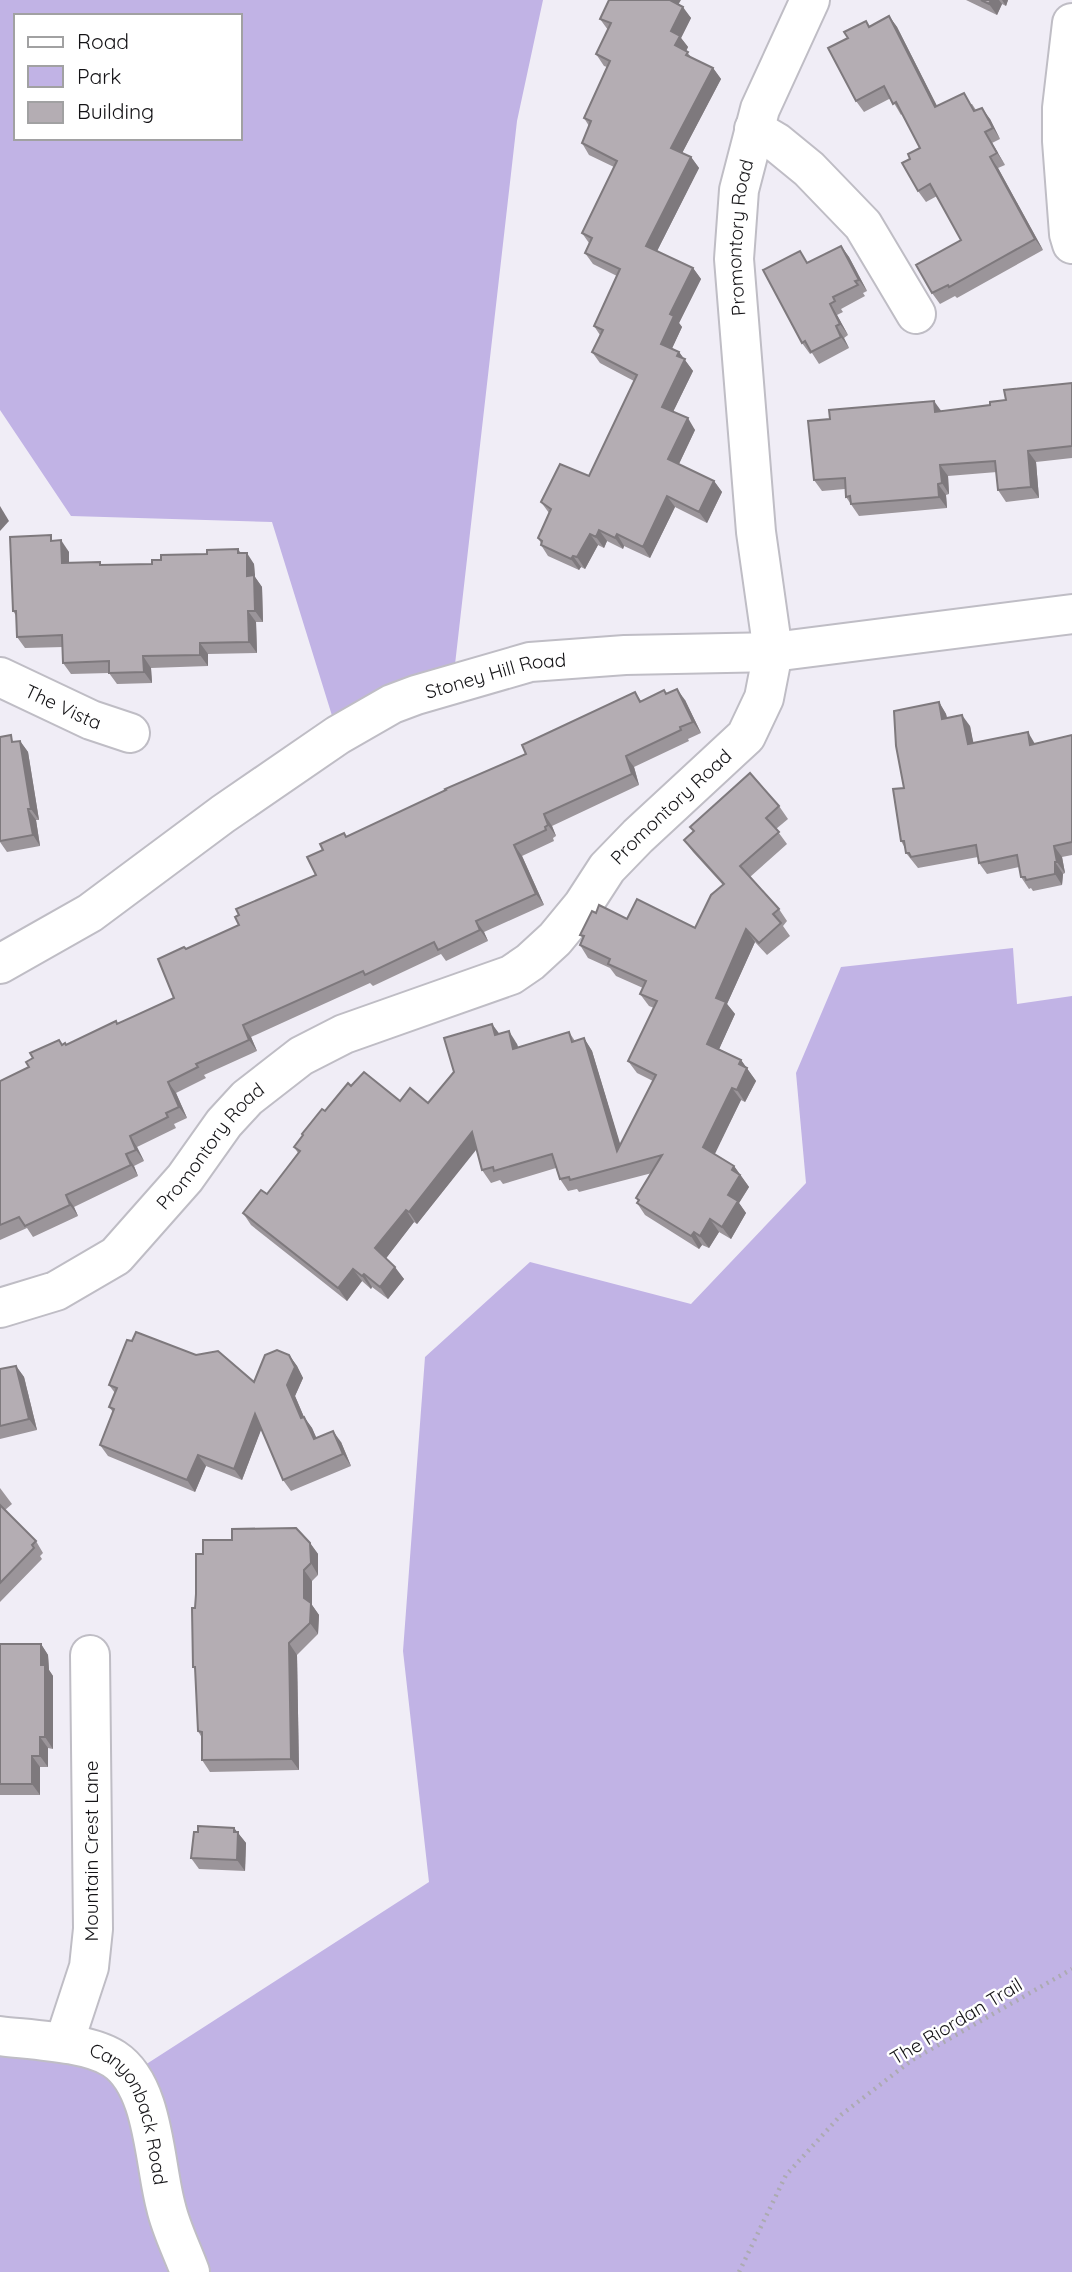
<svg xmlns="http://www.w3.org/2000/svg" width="1072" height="2272" font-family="Quicksand,sans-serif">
  <rect width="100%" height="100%" fill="#f0edf6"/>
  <g fill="#c1b3e5" fill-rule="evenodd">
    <path d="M0,0h543l-26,121 -64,561 -115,53 -66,-213 -201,-6 -71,-106zM16,16h224v122h-224z"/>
    <path d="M1013,948l4,56 55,-8v1276h-1072v-236l131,38 298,-192 -26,-231 22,-294 105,-95 161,42 115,-121 -10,-110 45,-106z"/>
  </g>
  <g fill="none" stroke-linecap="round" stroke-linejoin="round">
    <g stroke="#bfbdc5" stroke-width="42">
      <g id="minor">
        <path d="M1072,23l-10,85v33l7,93 3,10"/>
        <path d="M754,129l22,13 33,27 54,56 53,89"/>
        <path id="s1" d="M0,677l91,43 39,13"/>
        <path id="s2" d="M0,964l90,-51 133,-99 115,-79 54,-31 24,-9 114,-33 95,-7 148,-3 299,-38"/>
        <path id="s3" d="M0,1308l56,-17 60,-35 69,-78 39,-55 23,-25 54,-42 43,-22 167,-59 19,-13 25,-23 28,-34 24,-37 31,-32 108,-100 18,-38 9,-46 -17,-120 -22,-273 5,-69 21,-81 50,-109"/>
        <path id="s4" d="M0,2036c32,4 88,6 114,23 41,27 40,105 52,148 5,22 16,43 24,65"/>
        <path d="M64,2043l25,-76 4,-38 -3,-274"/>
      </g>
    </g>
    <path stroke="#acaab1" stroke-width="4.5" stroke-dasharray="2 5" stroke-linecap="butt" d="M739,2272l47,-97 55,-60 71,-55 160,-91"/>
    <use href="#minor" stroke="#fff" stroke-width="38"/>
  </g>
  <g fill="#9b959a">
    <path d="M966,0h42l-2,6 -4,-2 -5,11z"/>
    <path d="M679,4l12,14 -10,20 7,9 -2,4 6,7 21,10 8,11 -39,74 9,4 8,11 -42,83 36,17 8,11 -22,44 3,4 -10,21 7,4 14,19 -20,41 22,18 -16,34 35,17 8,11 -15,31 -32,-16 -25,51 -26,-12 -1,3 -16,-8 -3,7 -6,-3 -13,24 -4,-2 -2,3 -31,-14 -7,-11v-2l-3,-5 11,-25 -8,-11 48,-26 45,-95 -34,-18 -8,-11 8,-17 -6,-9 23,-50 -24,-12 -8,-11 4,-10 -7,-10 32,-66 -25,-12 -7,-12 7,-17 -5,-8 23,-51 -3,-1 -8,-12 12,-24 -8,-11z"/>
    <path d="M889,16l8,11 40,79 35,-2 4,6 14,9 10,20 -8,4 13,22 -7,3 45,82 -86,48 -2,-2 -15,8 -8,-11 29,-53 -24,-44 -11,6 -8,-11 -8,-32 10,-11 -18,-34 -1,1 -10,-17 -27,14 -8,-11 -8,-63z"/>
    <path d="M841,246l8,11 18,34 -4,2 2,3 -24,13 2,3 -6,3 11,20 -4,3 5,10 -30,16 -7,-11 -2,1 -8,-11 7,-80z"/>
    <path d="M1072,383v75l-36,4 3,36 -33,4 -8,-12 -1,-18 -49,4 1,18 -3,1 1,13 -88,8 -13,-19 -1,-8 -23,2 -8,-11 127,-69 49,-6 16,-5z"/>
    <path d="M55,541l14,11v11l33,2 50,-1 9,-4 77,-11 3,4 13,11 1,13 7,10 1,35h-7l1,31 -49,1v12l-57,2 1,15 -35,1 -8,-11 -38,1 -8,-11v-16l-38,1 -8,-11v-20l-4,-6z"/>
    <path d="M635,692l6,9 25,-7 19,6 16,33 -13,6 1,2 -55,26 5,18 -87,41 4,10 -3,2 1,3 -32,15 22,49 -60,27 4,9 -42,20 -5,-7 -68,32 -3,-3 -119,54 6,14 -53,24 2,3 -30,15 11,25 -13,6 2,4 -39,19 7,14 -10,5 4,10 -64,31 4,9 -45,21 -6,-9 -27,12v-159l29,-14 4,-9 26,-18 3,5h4l52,-21 56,-26 12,-49 53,-24 77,-50 7,-25 24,-13 179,-83z"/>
    <path d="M939,702l7,12 1,4 23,8 3,17 63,1 36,-9v120l-10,2 3,16 -2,1 -1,11 -29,6 -2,-3 -2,1 -8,-12 -2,-10 -32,7 -8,-11 -1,-6 -60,11 -12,-15 -1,-5 -4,-7 3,-53z"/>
    <path d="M0,737l15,5 5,-1 8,11 11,68h-3l4,26 -33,6 -7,-10z"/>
    <path d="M779,806l9,13 -12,10 11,15 -37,33 29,32 8,12 -4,5 7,10 -23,19 -12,-13 -28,62 8,10 -16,35 22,11 15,21 -11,21 -4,-2 -27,54 20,12 15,21 -10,16 7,10 -15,26 -12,-7 -10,16 -7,-3 -3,4 -54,-34 -8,-12 1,-2 -2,-3 16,-25 -73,19 -2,-3 -9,2 -8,-12 -4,-11 -53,16 -3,-4 -9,3 -9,-13 -6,-21 -59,75 -3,-2 -28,36 18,21 -16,20 -16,-12 -1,2 -9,-8 -15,20 -96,-76 -8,-12 24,-19 31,-41 -4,-6 31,-36 26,-25 49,15 28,2 64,-79 7,10 18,10 1,3 51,-15 6,9 9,-3 8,13 28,94 33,-64 -16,-8 -9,-12 26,-53 -5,-2 -9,-12 3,-6 -27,-12 -6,-8 -22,-10 -8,-13 3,-7 -3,-3 16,-22 31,6 68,9 28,-43 -30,-33 -9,-12z"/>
    <path d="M289,1355l8,11 6,12 -8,18 9,21 8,11 4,10 25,4 10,24 -60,25 -8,-11 -22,-51 -19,51 -36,-14 -11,26 -87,-36 -8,-11 13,-33 -4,-5 6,-14 -6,-8 145,-3z"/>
    <path d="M16,1366l8,11 13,53 -37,9v-70z"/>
    <path d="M0,1488l12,16 -7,6 31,31 7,12 -3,3 2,3 -42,43z"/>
    <path d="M232,1540l78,3 8,11v21l-6,6v24l7,10 -1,19 -21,21 2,115 -89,2 -8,-12v-22l-4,-7 -2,-60 -3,-4 2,-59 8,-54z"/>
    <path d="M0,1644h41l7,11 1,15 4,6v73l-5,-1v19h-8v28h-40v12z"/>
    <path d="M234,1828l12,15 -1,28 -46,-2 -8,-11 7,-26z"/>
  </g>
  <g fill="#7e797d">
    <path d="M668,0h13l-6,10z"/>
    <path d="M991,0h8l3,4 -5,11 -8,-11z"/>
    <path d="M1002,0h6l-2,6z"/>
    <path d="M683,7l8,11 -10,20 7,9 -5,10 -8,-12 -4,-14z"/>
    <path d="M889,16l8,11 46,91 -8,-11z"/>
    <path d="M713,68l8,11 -42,80 -8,-11z"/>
    <path d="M982,108l8,11 10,20 -7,-11z"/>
    <path d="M985,132l7,11 13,22 -8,-12z"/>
    <path d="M691,157l8,11 -45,89 -8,-11z"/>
    <path d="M990,157l8,11 45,82 -8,-11z"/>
    <path d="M841,246l8,11 18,34 -8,-11z"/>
    <path d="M693,268l8,11 -22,44 3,4 -13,28 -8,-11 9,-30z"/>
    <path d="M830,304l7,11 11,20 -8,-11z"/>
    <path d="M836,326l8,12 5,10 -8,-11z"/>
    <path d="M679,352l14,19 -23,47 -8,-11z"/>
    <path d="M934,401l8,11h-7z"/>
    <path d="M688,418l7,12 -19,40 -8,-11z"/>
    <path d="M1028,451l8,11 3,36 -8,-11z"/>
    <path d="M940,465l8,11 1,18 -7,-11z"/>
    <path d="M714,481l8,11 -15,31 -8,-11z"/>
    <path d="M938,484l8,11 1,13 -8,-11z"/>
    <path d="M667,496l8,11 -25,51 -7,-11z"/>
    <path d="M0,506l9,15 -9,10z"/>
    <path d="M599,530l8,11 -3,7 -8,-11z"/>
    <path d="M590,534l8,11 -13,24 -8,-12z"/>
    <path d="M617,534l7,12 -1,3 -8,-11z"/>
    <path d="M61,540l8,12v22l-7,-11z"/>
    <path d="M247,553l7,11 1,13 7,10 1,35 -8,-11 -8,-35z"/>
    <path d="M573,556l8,11 -2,3 -8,-11z"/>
    <path d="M248,611l8,11 1,31 -8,-11z"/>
    <path d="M200,643l8,11v12l-8,-11z"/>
    <path d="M143,656l8,12 1,15 -8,-11z"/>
    <path d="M677,689l8,11 16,33 -8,-11z"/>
    <path d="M939,702l7,12 4,16 -8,-11z"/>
    <path d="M962,715l8,11 6,29 -8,-11z"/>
    <path d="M1028,732l7,12 -5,1z"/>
    <path d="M20,741l8,11 11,68 -8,-11z"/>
    <path d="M626,756l8,11 5,18 -7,-11z"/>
    <path d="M28,809l8,11 4,26 -7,-11z"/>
    <path d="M544,814l8,12 4,10 -8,-11z"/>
    <path d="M514,845l8,11 22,49 -8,-11z"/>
    <path d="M1054,846l8,11 3,16 -8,-11z"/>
    <path d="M1055,862l8,12 -1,11 -7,-11z"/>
    <path d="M476,921l8,11 4,9 -8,-11z"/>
    <path d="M746,929l9,13 -28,62 8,10 -19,42 -9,-12 9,-46z"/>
    <path d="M492,1024l9,12 -6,-1z"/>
    <path d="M243,1025l8,12 6,14 -8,-11z"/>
    <path d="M509,1031l8,13 5,17 -9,-12z"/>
    <path d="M584,1038l8,13 34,112 -9,-12z"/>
    <path d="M741,1060l15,21 -11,21 -8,-12 2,-26z"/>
    <path d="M168,1082l8,11 11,25 -8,-11z"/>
    <path d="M732,1088l9,12 -29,60 -9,-13z"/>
    <path d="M472,1132l8,13 -63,79 -8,-12z"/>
    <path d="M130,1136l7,11 7,14 -8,-11z"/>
    <path d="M126,1154l8,12 4,10 -7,-11z"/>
    <path d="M734,1166l15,21 -10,16 7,10 -15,26 -9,-12 10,-57z"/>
    <path d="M66,1195l8,12 4,9 -8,-11z"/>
    <path d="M406,1210l8,12 -30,39 -9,-13z"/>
    <path d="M710,1219l9,13 -10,16 -9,-12z"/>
    <path d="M694,1232l8,13 -3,4 -8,-13z"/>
    <path d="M395,1267l9,12 -16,20 -8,-12z"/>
    <path d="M353,1269l9,12 -15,20 -9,-13z"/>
    <path d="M364,1274l8,13 -1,2 -9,-13z"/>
    <path d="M289,1355l8,11 6,12 -8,18 14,33 -8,-11 -14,-33z"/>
    <path d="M16,1366l8,11 13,53 -8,-11z"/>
    <path d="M255,1414l8,11 -21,55 -8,-11z"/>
    <path d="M304,1417l8,11 10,22 -8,-11z"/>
    <path d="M333,1431l8,11 10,24 -8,-12z"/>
    <path d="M198,1455l8,11 -11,26 -8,-12z"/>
    <path d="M310,1543l8,11v21l-7,-12z"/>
    <path d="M304,1570l8,11v24l7,10 -1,19 -8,-11 -6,-25z"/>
    <path d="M289,1643l8,12 2,115 -8,-11z"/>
    <path d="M41,1644l7,11 1,15 4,6v73l-8,-12 -4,-72z"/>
    <path d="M40,1737l8,11v19l-8,-11z"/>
    <path d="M32,1756l8,11v28l-8,-11z"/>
    <path d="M234,1828l12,15 -1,28 -8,-11z"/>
  </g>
  <g fill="#b4adb3" stroke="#7e797d" stroke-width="2">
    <path d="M609,0h61l13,7 -12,24 9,5 -5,9 13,7 -2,3 27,13 -42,80 20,9 -45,89 47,22 -23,46 4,2 -13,28 18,8 -2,4 8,3 -23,48 26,11 -20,41 46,22 -15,31 -32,-16 -24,51 -26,-13 -2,4 -16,-8 -3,7 -6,-3 -13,23 -4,-1 -2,3 -30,-14 1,-4 -4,-3 13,-29 -10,-7 19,-38 29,12 48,-101 -45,-23 11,-22 -9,-4 26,-57 -35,-16 7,-15 -10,-5 35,-72 -35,-18 9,-22 -7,-3 26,-57 -14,-7 15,-31 -11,-4z"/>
    <path d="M981,0h10l-2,4z"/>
    <path d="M889,16l46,91 29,-14 10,18 8,-3 11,20 -8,4 12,21 -7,4 45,82 -86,48 -1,-2 -16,8 -16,-28 45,-25 -31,-56 -12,7 -16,-28 8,-4 -2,-5 12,-6 -24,-46 -3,2 -9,-18 -28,15 -28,-53 20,-10 -4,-6 22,-11 3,6z"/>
    <path d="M841,246l18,34 -4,1 3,4 -25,12 2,4 -5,3 10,20 -4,2 5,11 -30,15 -6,-11 -3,2 -39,-73 37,-19 7,12z"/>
    <path d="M1072,383v63l-44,5 3,36 -33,3 -3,-29 -55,4 2,18 -4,1 1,13 -88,7 -1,-8 -4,1 -1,-19 -31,2 -6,-59 22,-2 -1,-9 105,-9 1,11 55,-7v-3l16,-2 -2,-10z"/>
    <path d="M51,535v6l10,-1 1,23 38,-1v3l52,-1v-4h9v-5l46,-1v-4l31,-1v4h9v23l7,-1 1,36h-7l1,31 -49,1v12l-57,1 1,16 -35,1v-12l-46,2 -1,-28 -45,2 -1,-26h-3l-3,-74z"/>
    <path d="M677,689l16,33 -13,5 1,3 -55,26 6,18 -88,40 4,11 -3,2 1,3 -32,15 22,49 -60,27 4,9 -42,20 -4,-8 -69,33 -2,-4 -120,54 6,15 -53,24 2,3 -30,15 11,25 -13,6 2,4 -38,19 6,14 -10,4 5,11 -65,30 4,10 -45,21 -6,-9 -19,8v-144l29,-14 -3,-5 7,-4 -3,-5 29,-13 3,5 3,-2 1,2 50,-24 1,3 57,-26 -16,-39 26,-12 2,2 53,-24 -4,-8 4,-2 -3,-6 80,-34 -9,-18 16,-7 -3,-6 24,-11 2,4 100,-47 -1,-1 81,-35 -4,-9 113,-53 5,10 24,-12 2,4z"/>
    <path d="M939,702l3,17 20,-4 6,29 60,-12 2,13 42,-10v107l-18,4 3,16h-2v12l-29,6 -1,-3h-4l-4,-22 -38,8 -3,-18 -65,12 -2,-4h-3l-2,-12h-3l-8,-52 11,-1 -8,-42 -2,-35z"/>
    <path d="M11,735l1,7 8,-1 11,68h-3l5,26 -33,6v-104z"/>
    <path d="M750,773l29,33 -13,12 13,14 -39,34 39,43 -6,5 8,9 -22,20 -13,-14 -30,69 10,4 -19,42 34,16 -2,4 8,4 -10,22 -5,-2 -29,59 31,19 -2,4 8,5 -12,20 10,6 -16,26 -12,-8 -10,17 -6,-4 -3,4 -54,-33 2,-3 -3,-2 26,-43 -92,25 -1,-3 -9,2 -8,-25 -58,17 -1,-4 -11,3 -10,-38 -63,80 -3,-2 -31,38 20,19 -15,20 -16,-13 -2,2 -9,-7 -15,19 -95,-75 18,-23 6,4 33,-43 -6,-4 9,-12 -1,-1 20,-25 3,2 23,-28 3,3 13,-14 36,29 10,-13 18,15 26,-31 -10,-34 48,-14 3,11 14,-4 4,18 56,-17 3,10 12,-4 33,113 39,-76 -28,-14 29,-60 -17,-7 6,-13 -38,-17 2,-5 -30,-14 4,-9 -4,-1 12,-24 4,2 3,-8 28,14 10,-20 58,29 16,-33 13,-11 -40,-44 10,-9 -4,-4z"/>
    <path d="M136,1332l60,23 22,-4 36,31 11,-27 12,-5 12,5 6,12 -8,18 14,33 3,-1 10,22 19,-8 10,23 -60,26 -28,-66 -21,55 -36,-14 -11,25 -87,-35 14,-36 -5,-2 8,-19 -8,-3 18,-45 5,1z"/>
    <path d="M16,1366l13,53 -29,7v-57z"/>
    <path d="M0,1505l36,36 -4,4 2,3 -34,35z"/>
    <path d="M296,1528l14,15 1,20 -7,7v28l7,5 -1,20 -21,20 2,116 -89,1v-28l-4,-1 -3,-64h-2l-1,-59h3l1,-14v-40h7v-14h29v-11z"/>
    <path d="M0,1644h41v21h4v72h-5v19h-8v28h-32z"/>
    <path d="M198,1826l36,2v4h4l-1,28 -46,-2 3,-26h4z"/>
  </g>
  <g text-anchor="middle" stroke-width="5" stroke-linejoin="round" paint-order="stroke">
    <g font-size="19" fill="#141316" stroke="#fff">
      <text dy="7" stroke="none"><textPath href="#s3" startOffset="1470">Promontory Road</textPath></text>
      <text dy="7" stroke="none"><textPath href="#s2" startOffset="579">Stoney Hill Road</textPath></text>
      <text dy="7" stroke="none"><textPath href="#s1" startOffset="70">The Vista</textPath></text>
      <text dy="7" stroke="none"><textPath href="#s3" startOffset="861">Promontory Road</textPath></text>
      <text dy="7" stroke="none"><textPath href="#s3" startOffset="273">Promontory Road</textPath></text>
      <text transform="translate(91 1851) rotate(-90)" y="7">Mountain Crest Lane</text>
      <text transform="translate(956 2021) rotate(-31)" y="7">The Riordan Trail</text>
      <text dy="7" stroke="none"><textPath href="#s4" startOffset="173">Canyonback Road</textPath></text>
    </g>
  </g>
  <rect x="14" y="14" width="228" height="126" fill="#ffffff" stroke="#a1a1a2" stroke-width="2"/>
  <rect x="28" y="37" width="35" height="10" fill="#ffffff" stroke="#a1a1a2" stroke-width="2"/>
  <text x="77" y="49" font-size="21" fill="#141316">Road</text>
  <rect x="28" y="66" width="35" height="21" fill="#c1b3e5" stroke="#a1a1a2" stroke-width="2"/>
  <text x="77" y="84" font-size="21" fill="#141316">Park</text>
  <rect x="28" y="102" width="35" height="21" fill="#b4adb3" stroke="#a1a1a2" stroke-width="2"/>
  <text x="77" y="119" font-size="21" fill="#141316">Building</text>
</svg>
